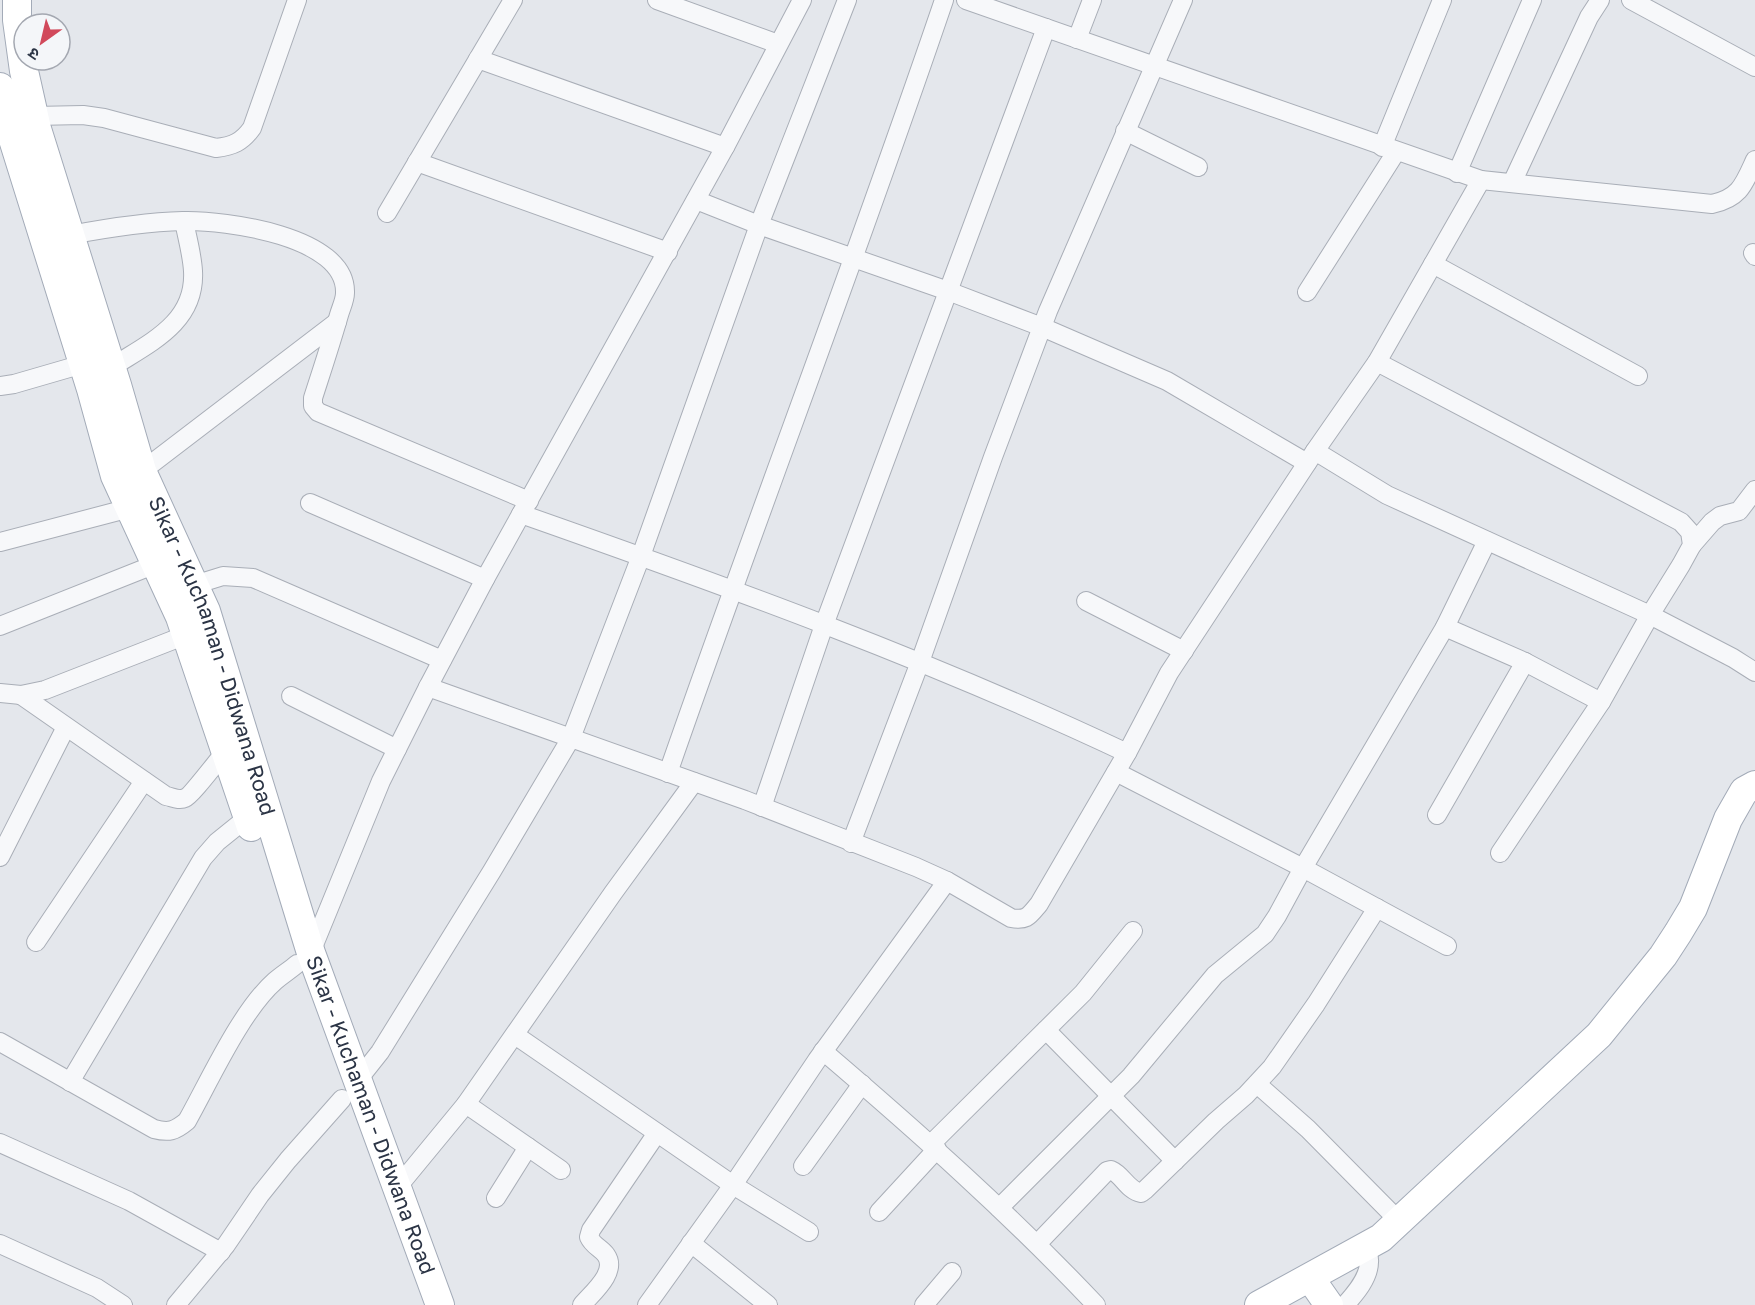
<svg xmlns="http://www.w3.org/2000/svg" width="1755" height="1305" font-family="'Golos Text','Noto Sans Devanagari',sans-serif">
  <rect width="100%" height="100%" fill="#e4e7ec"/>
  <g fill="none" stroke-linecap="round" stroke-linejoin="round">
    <g stroke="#a9aeb7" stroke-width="20">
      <g id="minor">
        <path d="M657,0l121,44"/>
        <path d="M966,0l515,180 231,24c28,-6 32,-20 43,-44"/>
        <path d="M1631,0l124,67"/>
        <path d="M1077,39l15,-39"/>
        <path d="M478,59l247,88"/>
        <path d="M34,116l49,-1 21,3 112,30c17,-2 26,-6 36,-20l45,-128"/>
        <path d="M1125,131l73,36"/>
        <path d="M1382,147l60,-147"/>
        <path d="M417,162l251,90"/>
        <path d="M1457,173l75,-173"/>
        <path d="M1512,183l77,-166 11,-17"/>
        <path d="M696,200l63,25 189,66 94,36 125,54 140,82"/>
        <path d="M387,213l126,-213"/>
        <path d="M70,235c37,-7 76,-13 113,-14 42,-1 164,15 162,72 0,7 -4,15 -6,22 -8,28 -17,55 -26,83v8l5,6 211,89"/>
        <path d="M1753,253l2,3"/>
        <path d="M1433,264l205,112"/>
        <path d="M1307,292l89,-140"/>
        <path d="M1377,362l304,160 9,10 2,13 -11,20 -31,50 -49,87 -101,151"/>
        <path d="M112,367c37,-24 84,-44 81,-96 -1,-17 -6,-34 -9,-50"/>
        <path d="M0,386l14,-2 69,-20"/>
        <path d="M1315,451l72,44 263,120 83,43 22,14"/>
        <path d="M142,471l195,-149"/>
        <path d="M310,503l175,76"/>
        <path d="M521,514c205,72 409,146 606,239"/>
        <path d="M0,542l130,-34"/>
        <path d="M1692,545l20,-23 8,-6 19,-5 16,-21"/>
        <path d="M194,585l29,-9 30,2 189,82"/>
        <path d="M1086,601l98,50"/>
        <path d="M0,626l156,-62"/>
        <path d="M1445,627l80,35 76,40"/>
        <path d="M428,687l317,113 171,67 31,14 64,37c16,3 18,-2 28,-14l88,-151 42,-80 146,-222 62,-89 104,-182"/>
        <path d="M0,693l21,2 24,-5 141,-55"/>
        <path d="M21,695l145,101c6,1 13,5 19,2 6,-2 33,-38 41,-47"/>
        <path d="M291,696l106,53"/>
        <path d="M1116,772l187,96 144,78"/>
        <path d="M668,773c90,-259 188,-514 276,-773"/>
        <path d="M762,807l62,-182 222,-597"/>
        <path d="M1437,815l88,-153"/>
        <path d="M851,843l69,-181 73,-205 55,-146 135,-311"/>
        <path d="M0,857l66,-130"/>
        <path d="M36,942l108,-161"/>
        <path d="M311,952l70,-171 47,-94 57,-108 240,-432 77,-147"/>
        <path d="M1046,1030l129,131"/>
        <path d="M515,1035l218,150 76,47"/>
        <path d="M0,1042l154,87c15,4 21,2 33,-8 23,-41 54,-110 88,-140 7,-6 15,-11 22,-17"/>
        <path d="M823,1051c95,81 188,164 273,254"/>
        <path d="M357,1081l23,-29 112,-181 79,-133 70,-182 118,-331 88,-225"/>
        <path d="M70,1082l133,-224 14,-16 31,-25"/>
        <path d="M1257,1084l51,45 92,93"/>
        <path d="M466,1104l95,66"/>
        <path d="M0,1143l129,58 92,51"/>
        <path d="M931,1144l152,-151 50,-62"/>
        <path d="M803,1166l59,-82"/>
        <path d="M396,1189l70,-85 147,-211 81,-111"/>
        <path d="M496,1198l32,-51"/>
        <path d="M999,1208l132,-132 84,-101 50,-41 12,-18 26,-48 142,-241 42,-86"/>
        <path d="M879,1212l58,-63"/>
        <path d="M691,1243l77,62"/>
        <path d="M1038,1243l69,-72 4,-1c12,5 16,20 30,23l4,-3 71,-69 30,-26 26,-28 44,-63 61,-96"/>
        <path d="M0,1244l97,44 26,17"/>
        <path d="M176,1305l50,-60 34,-50 28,-35 54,-61"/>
        <path d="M582,1305c10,-12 36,-33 24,-50 -5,-7 -13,-9 -17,-18l2,-7 66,-97"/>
        <path d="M647,1305l86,-120 84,-125 130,-179"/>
        <path d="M924,1305l28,-33"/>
        <path d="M1345,1305c10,-11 24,-27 24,-43 1,-4 -2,-10 -3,-15"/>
      </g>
    </g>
    <g stroke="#a3abb8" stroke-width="30">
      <g id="primary">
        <path id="s1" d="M17,0v20l7,51 13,58 80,256 25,86 64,140 105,342 129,352"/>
        <path d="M0,87l11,46 80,256 24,87 65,141 71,210"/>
        <path d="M1307,1280l8,5 14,20"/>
        <path d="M1259,1305l122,-67 218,-203 64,-79 15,-23 15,-25 35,-89 16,-28 11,-6"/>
      </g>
    </g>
    <use href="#minor" stroke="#f7f8fa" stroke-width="18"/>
    <use href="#primary" stroke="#fff" stroke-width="28"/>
  </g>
  <g text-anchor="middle" stroke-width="4.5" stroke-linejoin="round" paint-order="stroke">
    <g font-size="21" fill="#2b3445" stroke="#f4f6f9">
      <text dy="7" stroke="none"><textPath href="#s1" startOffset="687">Sikar - Kuchaman - Didwana Road</textPath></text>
      <text dy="7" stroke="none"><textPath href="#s1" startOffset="1173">Sikar - Kuchaman - Didwana Road</textPath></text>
    </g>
  </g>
  <g transform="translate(42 42) rotate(214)"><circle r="28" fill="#f4f6f9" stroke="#a4a8b1" stroke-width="1.5"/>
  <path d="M0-4.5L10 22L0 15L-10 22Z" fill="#d1495b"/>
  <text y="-9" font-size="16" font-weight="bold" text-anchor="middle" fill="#2b3445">उ</text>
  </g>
</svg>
